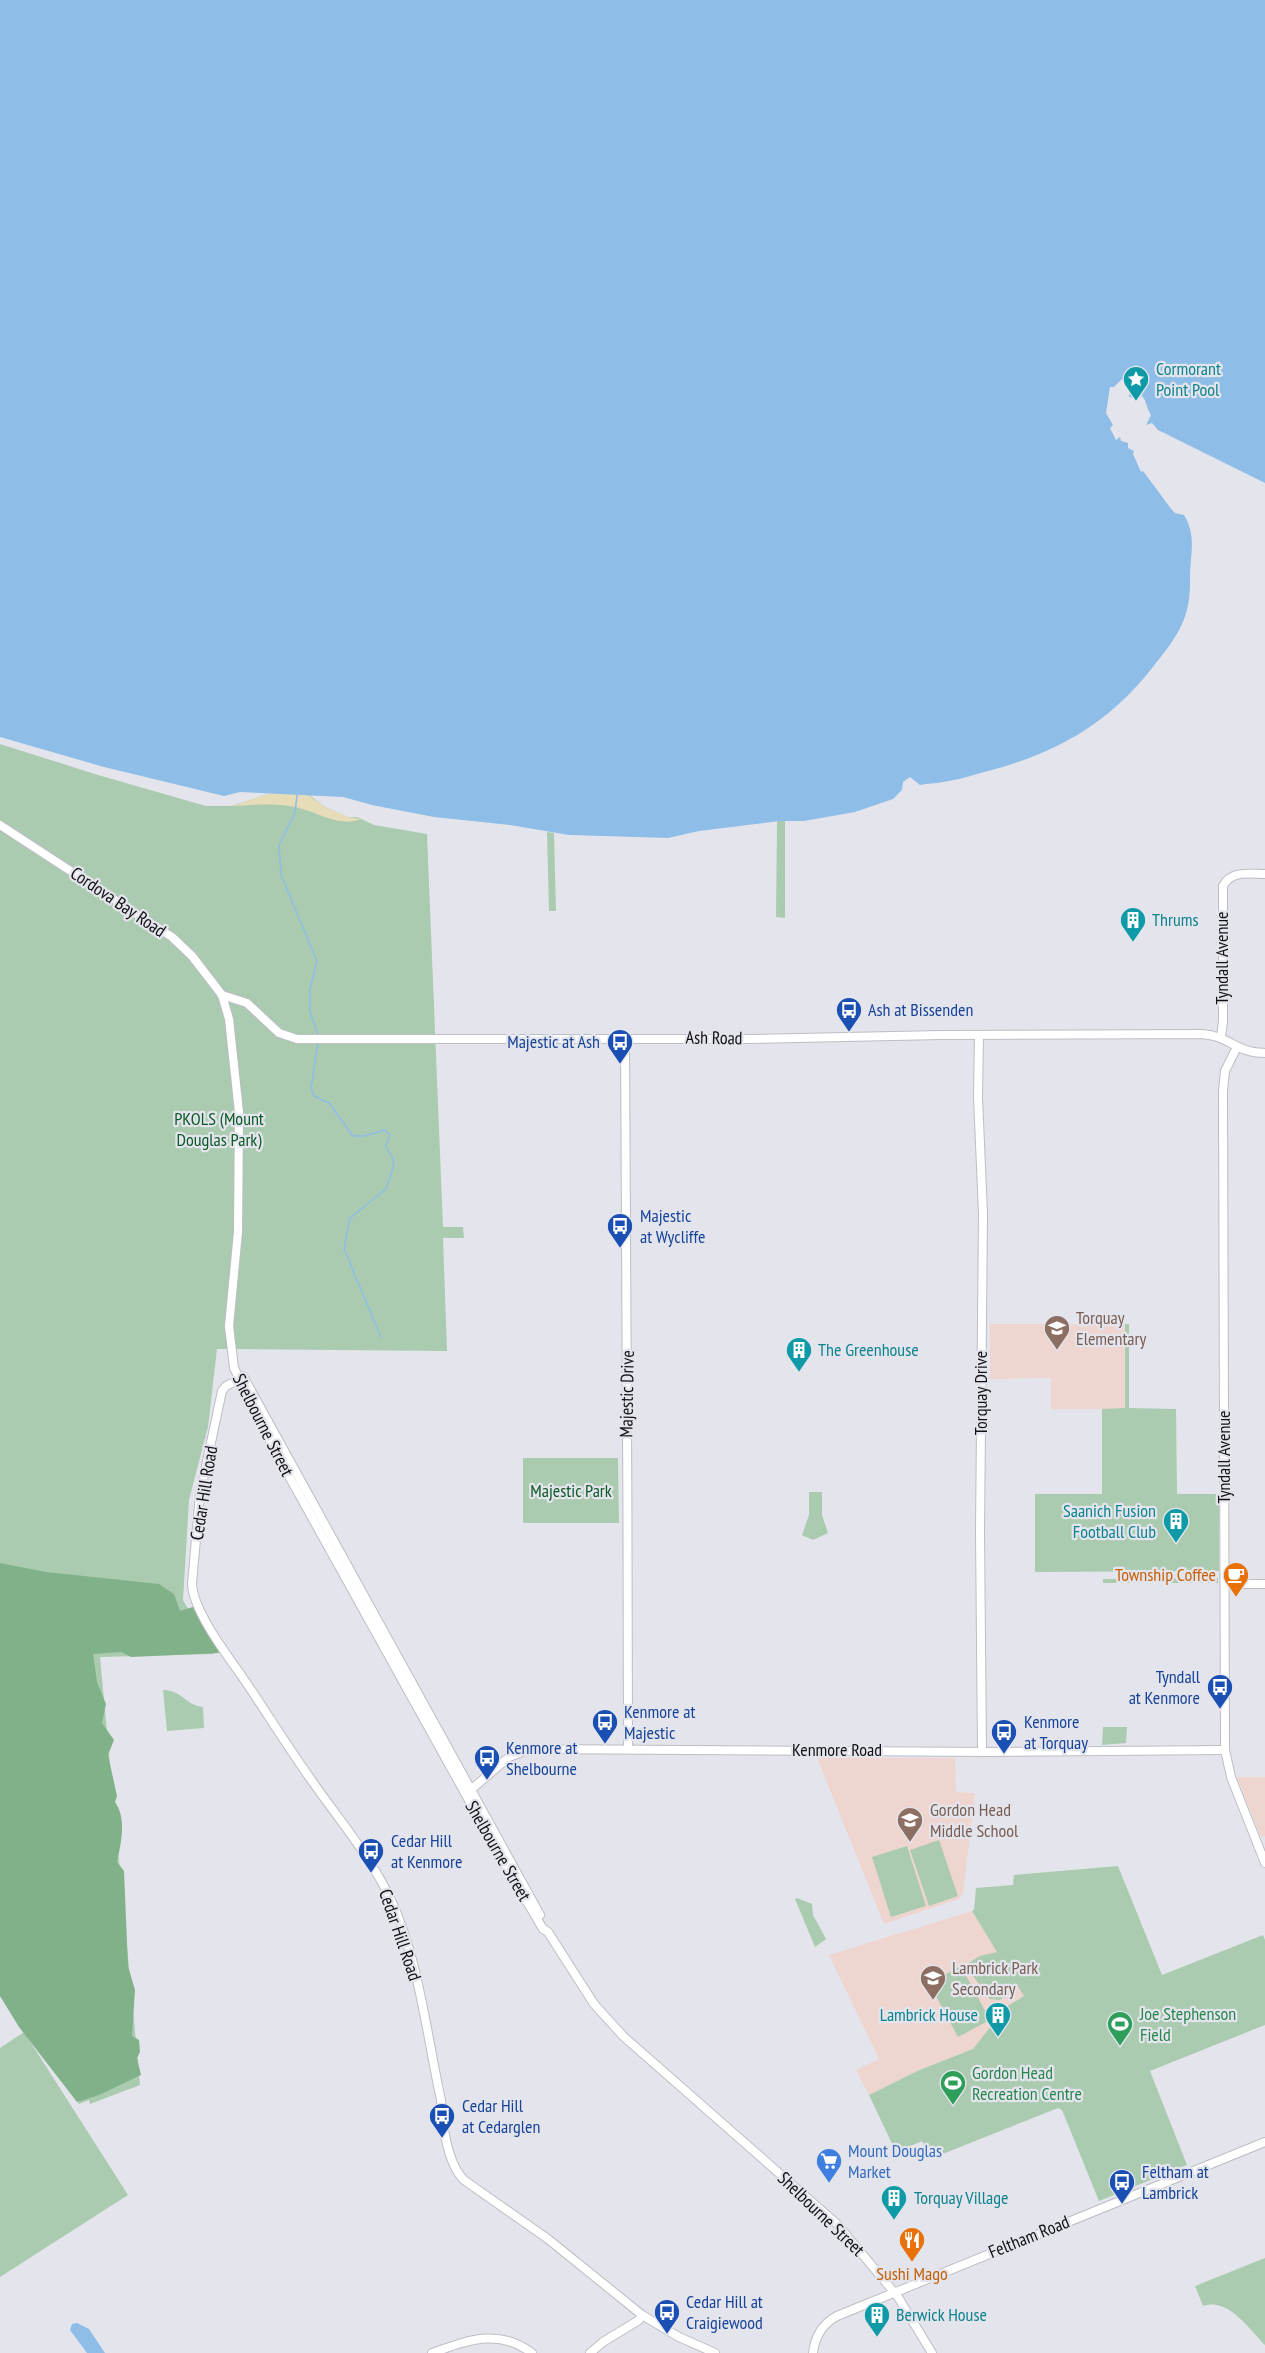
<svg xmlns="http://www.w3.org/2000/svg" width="1265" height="2353" font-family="'PT Sans Narrow',sans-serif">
  <rect width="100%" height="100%" fill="#e4e5ec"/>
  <g fill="#efd5cf">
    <path d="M990,1324h135v85h-74v-31l-61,1z"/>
    <path d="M817,1758h138l1,34 19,1 -12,100 -4,6 -75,25z"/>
    <path d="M1237,1777h28v59l-4,1z"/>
    <path d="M972,1911l52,85 -18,11 -33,42 -56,22 -48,24 -13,-25 23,-11 -50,-104z"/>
  </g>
  <g fill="#aacbaf">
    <path d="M0,744l98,31 108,31h26l33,-11 38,-5 22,17 23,10h9l17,8 53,9 16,393h20l1,11h-21l4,113 -230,-2 -9,78 -19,73 -6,100 31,54 -114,3 40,428 -50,19 -1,-4 -10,4 -79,-121z"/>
    <path d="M777,821h8v97l-9,-1z"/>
    <path d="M547,832l7,1 2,78h-7z"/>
    <path d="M1125,1324h4v84l47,1 1,85h42v77l-184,1v-78h67v-85l23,-1z"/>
    <path d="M523,1458h95l1,65h-96z"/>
    <path d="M809,1492h13v23l6,18 -15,7 -11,-5 7,-20z"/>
    <path d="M1218,1578v5h-115v-4z"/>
    <path d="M163,1690c19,0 22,15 40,17l1,21 -37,3z"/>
    <path d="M1103,1727h24l-1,16 -24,2z"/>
    <path d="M939,1840l19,56 -29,10 -19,-56z"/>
    <path d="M907,1846l19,60 -35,11 -19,-60z"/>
    <path d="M1118,1866l44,109 101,-40 2,5v85l-115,46 37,94 -88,36 -37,-91 -4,-2 -128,51 -8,-18 -26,11 -27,-57 48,-24 56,-22 33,-42 18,-11 -7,-11 -17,15 -10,-1 -25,-34 15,-9 17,-4 -25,-41 2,-1 2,-22 37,-3 1,-10z"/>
    <path d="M797,1898l15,6 1,11 13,24 -11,8 -20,-48z"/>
    <path d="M961,1966l29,54 -32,17 -29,-54z"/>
    <path d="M24,2032l104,163 -128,82v-229z"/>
    <path d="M1265,2258v87c-16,-16 -37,-48 -62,-39l-8,-20z"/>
  </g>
  <path fill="#80b188" d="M0,1563l46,9 113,12 15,10 6,17 13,-4 21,33 5,13 -88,4 -10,-5 -28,2 4,28 9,22 -4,19 12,17 -6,15 9,41 -2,6c12,17 6,41 2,60l7,9 4,95 7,24 -3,46 7,4 1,12 -3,6 4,17 -42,20 -22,7 -58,-75 -19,-31z"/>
  <path fill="#e6dcb7" d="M301,790l24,17 23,10 13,2c-24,10 -48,-11 -72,-13 -19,-3 -38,-1 -56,0l32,-11z"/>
  <g fill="#8ebde7">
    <path d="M0,0h1265v483l-107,-53 -6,-7 -6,2 5,-10c-5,-7 -4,-15 -10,-20l-1,3 -11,-1 1,-6 -4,-10 -4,-2 -8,8h-4l-4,26 7,12 -3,3 6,12 4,-3 1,4 7,2v5l6,3 -1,3 8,18 2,-1c5,6 29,40 32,42 2,1 6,1 9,2 13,21 6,40 6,62 1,39 -10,56 -34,86 -44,58 -95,88 -164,107 -16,4 -33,10 -49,12 -8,2 -15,1 -23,3l-10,-8 -7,5 -1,8 -9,9 -38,13 -51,9h-25l-80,10 -31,7 -99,-3 -59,-10 -76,-8 -62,-12 -29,-8 -103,-5 -16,4 -120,-29 -104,-30z"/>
    <path d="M77,2323l12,6 16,24h-18l-17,-23 2,-6z"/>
  </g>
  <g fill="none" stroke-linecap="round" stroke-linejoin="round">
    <g stroke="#8ebde7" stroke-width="1.5">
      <path d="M297,795l-2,18 -16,32 2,30 36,86 -7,28v23l8,23"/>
      <path d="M318,1043l-7,45 3,8 15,7 24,33h11l21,-6 5,5 -4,11 6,11 2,8 -8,24 -36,29 -6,31 37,88"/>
    </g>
    <g stroke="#bdbdc5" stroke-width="10">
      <g id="secondary">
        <path d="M0,825l172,112 20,19 30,39 7,24 10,93 -1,120 -9,94 5,42 41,83 221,398 47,80 5,3 46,72 29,32 215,189 60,72 34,56"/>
        <path d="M222,995l25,8 32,30 18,6h452l192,-4 260,-1c28,1 34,19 64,19"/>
        <path d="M979,1035l-1,62 5,117 -3,317 2,221"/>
        <path d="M1221,1037l2,-16v-135c8,-16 27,-12 42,-12"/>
        <path d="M625,1038c3,237 2,474 3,711"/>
        <path d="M1237,1047l-12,24 -2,20 2,659 6,27 34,86"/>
        <path d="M243,1376l297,539"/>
        <path d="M242,1378l-16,8 -4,5 -22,103 -8,90c1,26 34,70 49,91 24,35 46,71 71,106 25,36 54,70 74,109 32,61 40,142 55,210 1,23 6,63 23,80l84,59 94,76 37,22 36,16"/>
        <path d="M1225,1584h40"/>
        <path d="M466,1794l43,-37 21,-8 459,3 236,-2"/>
        <path d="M432,2353c37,-13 66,-25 100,0"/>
        <path d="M590,2353l13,-11 36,-22 3,-5"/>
        <path d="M813,2353c2,-17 9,-29 24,-37l428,-174"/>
      </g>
    </g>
    <use href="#secondary" stroke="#fff" stroke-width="8"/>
  </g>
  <defs>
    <g id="sight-pin" transform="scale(1.35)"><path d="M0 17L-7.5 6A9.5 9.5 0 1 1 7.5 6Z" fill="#0f9aa8" stroke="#e4e5ec"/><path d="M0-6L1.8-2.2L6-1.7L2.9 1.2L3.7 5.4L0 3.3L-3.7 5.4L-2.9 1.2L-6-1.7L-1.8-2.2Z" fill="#fff"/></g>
    <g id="building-pin" transform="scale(1.35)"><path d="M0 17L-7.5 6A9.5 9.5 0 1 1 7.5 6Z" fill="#0f9aa8" stroke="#e4e5ec"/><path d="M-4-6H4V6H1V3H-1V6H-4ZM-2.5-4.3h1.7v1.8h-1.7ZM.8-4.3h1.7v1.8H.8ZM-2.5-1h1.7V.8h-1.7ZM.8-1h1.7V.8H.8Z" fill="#fff"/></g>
    <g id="bus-pin" transform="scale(1.35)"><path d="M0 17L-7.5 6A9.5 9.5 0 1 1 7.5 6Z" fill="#1a4fb4" stroke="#e4e5ec"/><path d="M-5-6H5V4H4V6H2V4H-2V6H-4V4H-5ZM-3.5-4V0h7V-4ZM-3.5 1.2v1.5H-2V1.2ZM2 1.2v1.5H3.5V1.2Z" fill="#fff"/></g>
    <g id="school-pin" transform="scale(1.35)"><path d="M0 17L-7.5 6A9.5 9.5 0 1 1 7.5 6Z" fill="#8d6e63" stroke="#e4e5ec"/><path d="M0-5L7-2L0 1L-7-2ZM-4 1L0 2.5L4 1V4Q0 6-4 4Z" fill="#fff"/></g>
    <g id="cafe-pin" transform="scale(1.35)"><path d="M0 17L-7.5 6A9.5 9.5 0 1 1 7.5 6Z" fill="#e8710a" stroke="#e4e5ec"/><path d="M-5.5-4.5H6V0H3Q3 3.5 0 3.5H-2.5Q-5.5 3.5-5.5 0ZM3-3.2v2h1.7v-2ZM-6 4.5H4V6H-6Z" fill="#fff"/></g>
    <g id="stadium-pin" transform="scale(1.35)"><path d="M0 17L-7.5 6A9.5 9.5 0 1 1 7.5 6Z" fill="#2e9e5b" stroke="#e4e5ec"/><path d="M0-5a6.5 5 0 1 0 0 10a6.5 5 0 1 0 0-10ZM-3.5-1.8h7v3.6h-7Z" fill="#fff"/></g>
    <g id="supermarket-pin" transform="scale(1.35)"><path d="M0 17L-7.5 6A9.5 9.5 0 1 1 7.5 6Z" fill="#3f7fe0" stroke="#e4e5ec"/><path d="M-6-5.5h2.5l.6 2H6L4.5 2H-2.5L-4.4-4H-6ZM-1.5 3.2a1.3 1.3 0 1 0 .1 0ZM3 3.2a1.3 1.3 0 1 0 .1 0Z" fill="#fff"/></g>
    <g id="restaurant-pin" transform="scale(1.35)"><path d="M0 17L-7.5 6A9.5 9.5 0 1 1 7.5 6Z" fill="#e8710a" stroke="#e4e5ec"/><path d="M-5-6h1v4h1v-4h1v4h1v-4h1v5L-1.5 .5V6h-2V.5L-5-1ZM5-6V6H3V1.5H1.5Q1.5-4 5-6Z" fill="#fff"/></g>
  </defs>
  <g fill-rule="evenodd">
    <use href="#sight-pin" x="1136" y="379"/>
    <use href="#building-pin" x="1133" y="920"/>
    <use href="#bus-pin" x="849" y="1010"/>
    <use href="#bus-pin" x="620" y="1042"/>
    <use href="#bus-pin" x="620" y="1226"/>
    <use href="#school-pin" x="1057" y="1328"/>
    <use href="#building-pin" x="799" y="1350"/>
    <use href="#building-pin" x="1176" y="1521"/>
    <use href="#cafe-pin" x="1236" y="1575"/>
    <use href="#bus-pin" x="1220" y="1687"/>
    <use href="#bus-pin" x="605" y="1722"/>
    <use href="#bus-pin" x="1004" y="1732"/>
    <use href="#bus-pin" x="487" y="1758"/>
    <use href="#school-pin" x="910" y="1820"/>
    <use href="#bus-pin" x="371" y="1851"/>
    <use href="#school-pin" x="933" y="1978"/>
    <use href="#building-pin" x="998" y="2015"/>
    <use href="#stadium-pin" x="1120" y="2024"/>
    <use href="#stadium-pin" x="953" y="2083"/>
    <use href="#bus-pin" x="442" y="2116"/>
    <use href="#supermarket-pin" x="829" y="2161"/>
    <use href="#bus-pin" x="1122" y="2182"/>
    <use href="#building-pin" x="894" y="2198"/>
    <use href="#restaurant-pin" x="912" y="2240"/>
    <use href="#bus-pin" x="667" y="2312"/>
    <use href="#building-pin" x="877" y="2315"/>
  </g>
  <g text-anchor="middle" stroke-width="4.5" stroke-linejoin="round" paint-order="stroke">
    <g font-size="18" fill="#0d838f" stroke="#e4e5ec" text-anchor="start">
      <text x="1156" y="375">Cormorant<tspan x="1156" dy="21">Point Pool</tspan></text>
      <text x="1152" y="926">Thrums</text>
      <text x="818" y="1356">The Greenhouse</text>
      <text x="1156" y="1517" text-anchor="end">Saanich Fusion<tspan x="1156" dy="21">Football Club</tspan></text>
      <text x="978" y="2021" text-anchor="end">Lambrick House</text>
      <text x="914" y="2204">Torquay Village</text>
      <text x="896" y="2321">Berwick House</text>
    </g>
    <g font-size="18" fill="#111113" stroke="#e4e5ec">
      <text transform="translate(118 902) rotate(34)" y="6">Cordova Bay Road</text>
      <text transform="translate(1222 958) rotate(-90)" y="6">Tyndall Avenue</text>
      <text transform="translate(714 1038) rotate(1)" y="6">Ash Road</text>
      <text transform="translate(981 1393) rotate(-90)" y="6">Torquay Drive</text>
      <text transform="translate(627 1394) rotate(-89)" y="6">Majestic Drive</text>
      <text transform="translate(263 1425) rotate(63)" y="6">Shelbourne Street</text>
      <text transform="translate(1224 1457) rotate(-90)" y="6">Tyndall Avenue</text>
      <text transform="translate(204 1493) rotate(-81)" y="6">Cedar Hill Road</text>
      <text x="837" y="1756">Kenmore Road</text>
      <text transform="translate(498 1851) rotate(60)" y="6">Shelbourne Street</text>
      <text transform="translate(400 1935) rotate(71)" y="6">Cedar Hill Road</text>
      <text transform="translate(821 2214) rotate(44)" y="6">Shelbourne Street</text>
      <text transform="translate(1029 2237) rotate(-22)" y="6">Feltham Road</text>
    </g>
    <g font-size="18" fill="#164399" stroke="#e4e5ec" text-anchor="start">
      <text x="868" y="1016">Ash at Bissenden</text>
      <text x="600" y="1048" text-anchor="end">Majestic at Ash</text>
      <text x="640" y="1222">Majestic<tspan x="640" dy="21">at Wycliffe</tspan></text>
      <text x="1200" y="1683" text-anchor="end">Tyndall<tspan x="1200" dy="21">at Kenmore</tspan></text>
      <text x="624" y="1718">Kenmore at<tspan x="624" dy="21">Majestic</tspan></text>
      <text x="1024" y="1728">Kenmore<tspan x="1024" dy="21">at Torquay</tspan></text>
      <text x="506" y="1754">Kenmore at<tspan x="506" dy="21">Shelbourne</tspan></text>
      <text x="391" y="1847">Cedar Hill<tspan x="391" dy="21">at Kenmore</tspan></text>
      <text x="462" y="2112">Cedar Hill<tspan x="462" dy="21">at Cedarglen</tspan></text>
      <text x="1142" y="2178">Feltham at<tspan x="1142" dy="21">Lambrick</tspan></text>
      <text x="686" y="2308">Cedar Hill at<tspan x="686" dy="21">Craigiewood</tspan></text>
    </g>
    <g font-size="18" fill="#0b5a27" stroke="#e4e5ec">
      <text x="219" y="1125">PKOLS (Mount<tspan x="219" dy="21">Douglas Park)</tspan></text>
      <text x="571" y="1497">Majestic Park</text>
    </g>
    <g font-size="18" fill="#785e54" stroke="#e4e5ec" text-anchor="start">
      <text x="1076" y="1324">Torquay<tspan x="1076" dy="21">Elementary</tspan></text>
      <text x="930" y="1816">Gordon Head<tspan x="930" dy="21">Middle School</tspan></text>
      <text x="952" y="1974">Lambrick Park<tspan x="952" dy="21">Secondary</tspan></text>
    </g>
    <g font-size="18" fill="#c56008" stroke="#e4e5ec" text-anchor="end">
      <text x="1216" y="1581">Township Coffee</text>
      <text x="912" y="2280" text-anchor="middle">Sushi Mago</text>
    </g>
    <g font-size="18" fill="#27864d" stroke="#e4e5ec" text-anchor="start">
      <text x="1140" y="2020">Joe Stephenson<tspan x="1140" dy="21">Field</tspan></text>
      <text x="972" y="2079">Gordon Head<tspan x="972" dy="21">Recreation Centre</tspan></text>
    </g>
    <g font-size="18" fill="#366cbe" stroke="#e4e5ec" text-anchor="start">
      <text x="848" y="2157">Mount Douglas<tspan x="848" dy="21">Market</tspan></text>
    </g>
  </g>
</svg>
